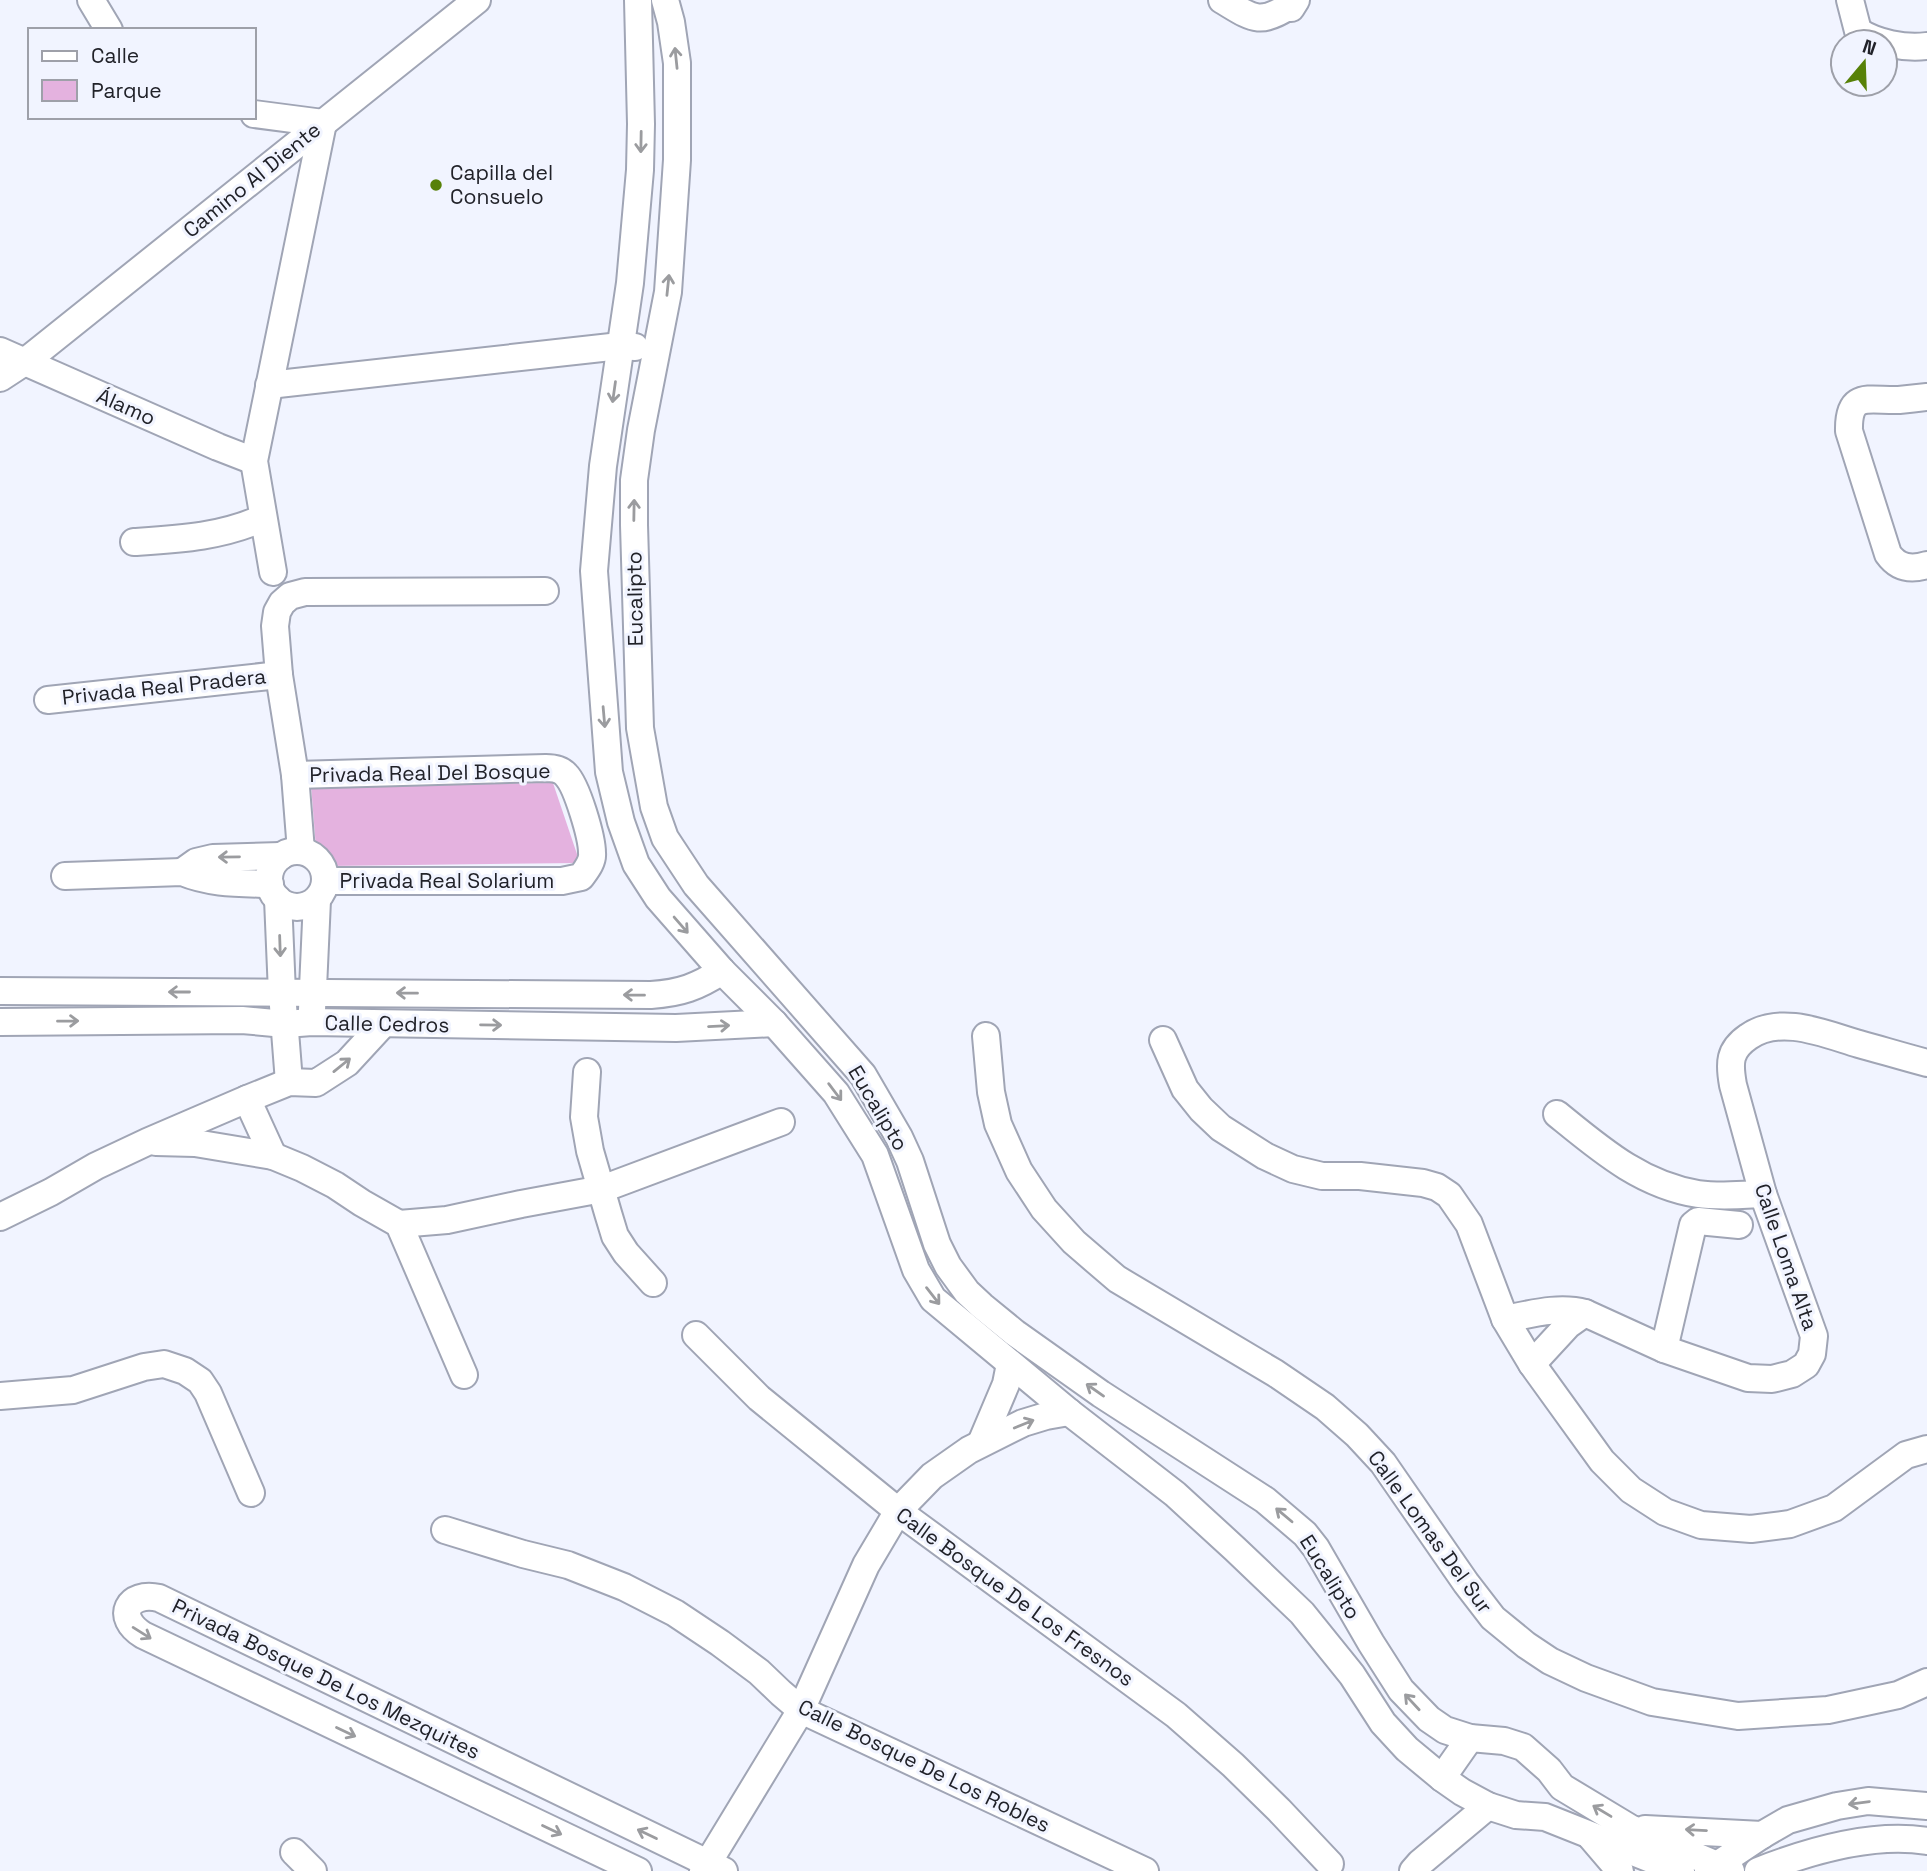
<svg xmlns="http://www.w3.org/2000/svg" width="1927" height="1871" font-family="'Space Grotesk',sans-serif">
  <rect width="100%" height="100%" fill="#f1f4ff"/>
  <path fill="#e4b2df" d="M553,783l27,80 -252,3 -12,-18 -5,-63z"/>
  <g fill="none" stroke-linecap="round" stroke-linejoin="round">
    <g stroke="#a0a5b5" stroke-width="30">
      <g id="minor">
        <path d="M91,0l18,30"/>
        <path d="M638,0l3,124 -1,46 -10,113 -27,183 -9,105 15,201 12,50 15,42 22,34 64,73 52,52 62,70 39,62 41,115 17,29 136,113 106,82 60,55 67,64 50,62 31,48 24,26 35,29 20,14 26,14 28,9 29,2 136,54"/>
        <path d="M665,0l6,22 6,41v97l-9,132 -27,138 -7,50v45l6,203 14,79 11,31 31,47 167,190 36,62 11,24 27,83 11,22 19,26 15,14 33,27 86,61 164,106 40,34 11,14 55,95 30,47 28,29 16,11 25,8 34,3 19,6 26,23 13,17 68,41 101,43"/>
        <path d="M1222,0c30,18 37,26 69,5v3l5,-8"/>
        <path d="M1850,0l8,31c18,12 47,18 69,15"/>
        <path d="M254,114l69,9"/>
        <path d="M0,351l218,96 36,14"/>
        <path d="M0,378l26,-17 451,-361"/>
        <path d="M269,385l351,-39 15,1"/>
        <path d="M1927,397c-9,1 -19,2 -28,3 -30,1 -51,-10 -50,31l39,123c10,14 23,16 39,11"/>
        <path d="M134,542c46,-3 87,-5 129,-24"/>
        <path d="M273,572l-19,-111 69,-338"/>
        <path d="M48,700l231,-25"/>
        <path d="M295,775l251,-7c7,0 15,1 20,7 11,11 26,62 26,78 1,9 -6,17 -11,24l-19,4h-236"/>
        <path d="M301,851l-6,-76 -16,-100 -4,-49 2,-14 5,-9 8,-7 15,-4 240,-1"/>
        <circle cx="297" cy="879" r="28"/>
        <path d="M182,872l14,-10 17,-4 68,-2"/>
        <path d="M65,876l117,-4c29,12 57,11 88,12"/>
        <path d="M278,899l4,94 7,89"/>
        <path d="M0,991l651,4c30,-2 46,-8 71,-24"/>
        <path d="M312,1010l5,-110"/>
        <path d="M0,1022l242,-2 43,4 27,-2 364,6 98,-5"/>
        <path d="M986,1036l5,56 7,32 21,47 25,38 30,33 43,37 158,94 50,34 32,28 26,28 83,120 27,35 33,27 24,16 36,17 66,24 86,14 90,-6 70,-15 29,-13"/>
        <path d="M1163,1040l22,49 16,20 20,19 44,28 28,13 29,7h38l63,7 14,4 12,8 20,29 36,95 27,45 70,97 29,29 34,22 36,13 50,4 39,-5 44,-16 72,-53 21,-6"/>
        <path d="M587,1072l-3,45 6,34 18,62 7,23 11,17 27,30"/>
        <path d="M247,1099l26,57"/>
        <path d="M1557,1114c43,35 84,71 141,80 22,3 43,1 65,0"/>
        <path d="M156,1142l39,1 78,13 29,12 33,17 27,18 37,21 65,151"/>
        <path d="M0,1217l51,-25 45,-26 51,-24 100,-43 42,-17 27,1 31,-20 36,-39"/>
        <path d="M399,1224l48,-4 74,-16 81,-15 179,-67"/>
        <path d="M1505,1319c26,-5 54,-13 80,-6l79,36 84,29 24,1 20,-5 14,-9 6,-11 2,-18 -51,-142 -30,-109c-4,-22 -4,-35 15,-48 32,-23 77,-3 111,7 22,6 45,13 68,19"/>
        <path d="M696,1335l63,63 139,113 278,204 57,50 46,45 51,54"/>
        <path d="M1664,1349l29,-124 5,-4 41,4"/>
        <path d="M1532,1364l36,-39 17,-12"/>
        <path d="M0,1396l73,-6 71,-23 20,-3 21,7 15,10 8,12 43,100"/>
        <path d="M981,1443l25,-59 4,-20"/>
        <path d="M445,1530l78,24 45,11 56,22 51,26 45,30 39,29 22,21 20,17 344,161"/>
        <path d="M1442,1778l28,-40"/>
        <path d="M1645,1829l117,6"/>
        <path d="M1591,1837l29,34"/>
        <path d="M294,1852l19,19"/>
        <path d="M638,1871l-495,-236c-29,-18 -15,-44 16,-37l565,273"/>
        <path d="M703,1871l98,-161 65,-145 32,-54 34,-35 37,-26 54,-27 23,-7 23,-4"/>
        <path d="M1413,1871l7,-8 68,-57"/>
        <path d="M1708,1871l54,-36 26,-15 49,-14 31,-5 59,5"/>
        <path d="M1758,1871c51,-20 114,-39 169,-30"/>
      </g>
    </g>
    <use href="#minor" stroke="#fff" stroke-width="26"/>
  </g>
  <defs><path id="oneway-shaft" d="M-6 0H5M1.5-3L5.5 0L1.5 3" fill="none" stroke-width="1.6" stroke-linecap="round" stroke-linejoin="round" transform="scale(1.75)"/></defs>
  <g stroke="#9b9c9f">
    <use href="#oneway-shaft" transform="translate(676 58) rotate(-96)"/>
    <use href="#oneway-shaft" transform="translate(641 142) rotate(91)"/>
    <use href="#oneway-shaft" transform="translate(668 285) rotate(-84)"/>
    <use href="#oneway-shaft" transform="translate(614 392) rotate(98)"/>
    <use href="#oneway-shaft" transform="translate(634 510) rotate(-89)"/>
    <use href="#oneway-shaft" transform="translate(604 717) rotate(85)"/>
    <use href="#oneway-shaft" transform="translate(229 857) rotate(179)"/>
    <use href="#oneway-shaft" transform="translate(681 925) rotate(49)"/>
    <use href="#oneway-shaft" transform="translate(280 946) rotate(88)"/>
    <use href="#oneway-shaft" transform="translate(179 992) rotate(-180)"/>
    <use href="#oneway-shaft" transform="translate(407 993) rotate(-179)"/>
    <use href="#oneway-shaft" transform="translate(634 995) rotate(-179)"/>
    <use href="#oneway-shaft" transform="translate(68 1021) rotate(-1)"/>
    <use href="#oneway-shaft" transform="translate(491 1025) rotate(1)"/>
    <use href="#oneway-shaft" transform="translate(719 1026) rotate(-3)"/>
    <use href="#oneway-shaft" transform="translate(342 1065) rotate(-39)"/>
    <use href="#oneway-shaft" transform="translate(835 1092) rotate(53)"/>
    <use href="#oneway-shaft" transform="translate(933 1296) rotate(52)"/>
    <use href="#oneway-shaft" transform="translate(1095 1390) rotate(-145)"/>
    <use href="#oneway-shaft" transform="translate(1024 1424) rotate(-22)"/>
    <use href="#oneway-shaft" transform="translate(1284 1515) rotate(-140)"/>
    <use href="#oneway-shaft" transform="translate(142 1633) rotate(32)"/>
    <use href="#oneway-shaft" transform="translate(1412 1702) rotate(-133)"/>
    <use href="#oneway-shaft" transform="translate(346 1732) rotate(25)"/>
    <use href="#oneway-shaft" transform="translate(1859 1803) rotate(172)"/>
    <use href="#oneway-shaft" transform="translate(1602 1811) rotate(-149)"/>
    <use href="#oneway-shaft" transform="translate(552 1830) rotate(25)"/>
    <use href="#oneway-shaft" transform="translate(1696 1830) rotate(-177)"/>
    <use href="#oneway-shaft" transform="translate(647 1834) rotate(-154)"/>
  </g>
  <circle fill="#578108" stroke="#f1f4ff" stroke-width="2.5" cx="436" cy="185" r="7"/>
  <g text-anchor="middle" stroke-width="6" stroke-linejoin="round" paint-order="stroke">
    <g font-size="21" fill="#212229" stroke="#f1f4ff" text-anchor="start">
      <text x="450" y="180">Capilla del<tspan x="450" dy="24">Consuelo</tspan></text>
    </g>
    <g font-size="21" fill="#212229" stroke="#f1f4ff">
      <text transform="translate(252 180) rotate(-39)" y="7">Camino Al Diente</text>
      <text transform="translate(126 407) rotate(24)" y="7">Álamo</text>
      <text transform="translate(635 599) rotate(-91)" y="7">Eucalipto</text>
      <text transform="translate(164 687) rotate(-6)" y="7">Privada Real Pradera</text>
      <text transform="translate(430 773) rotate(-1)" y="7">Privada Real Del Bosque</text>
      <text x="447" y="888">Privada Real Solarium</text>
      <text transform="translate(387 1024) rotate(1)" y="7">Calle Cedros</text>
      <text transform="translate(878 1108) rotate(59)" y="7">Eucalipto</text>
      <text transform="translate(1786 1257) rotate(71)" y="7">Calle Loma Alta</text>
      <text transform="translate(1430 1532) rotate(54)" y="7">Calle Lomas Del Sur</text>
      <text transform="translate(1330 1577) rotate(58)" y="7">Eucalipto</text>
      <text transform="translate(1015 1597) rotate(36)" y="7">Calle Bosque De Los Fresnos</text>
      <text transform="translate(326 1679) rotate(26)" y="7">Privada Bosque De Los Mezquites</text>
      <text transform="translate(924 1766) rotate(26)" y="7">Calle Bosque De Los Robles</text>
    </g>
  </g>
  <rect x="28" y="28" width="228" height="91" fill="#f1f4ff" stroke="#9ea0a9" stroke-width="2"/>
  <rect x="42" y="51" width="35" height="10" fill="#ffffff" stroke="#9ea0a9" stroke-width="2"/>
  <text x="91" y="63" font-size="21" fill="#212229">Calle</text>
  <rect x="42" y="80" width="35" height="21" fill="#e4b2df" stroke="#9ea0a9" stroke-width="2"/>
  <text x="91" y="98" font-size="21" fill="#212229">Parque</text>
  <g transform="translate(1864 63) rotate(19)"><circle r="33" fill="#f1f4ff" stroke="#9ea0a9" stroke-width="2"/>
  <path d="M0-5L12 26L0 18L-12 26Z" fill="#578108"/>
  <text y="-10" font-size="19" font-weight="bold" text-anchor="middle" fill="#212229">N</text>
  </g>
</svg>
